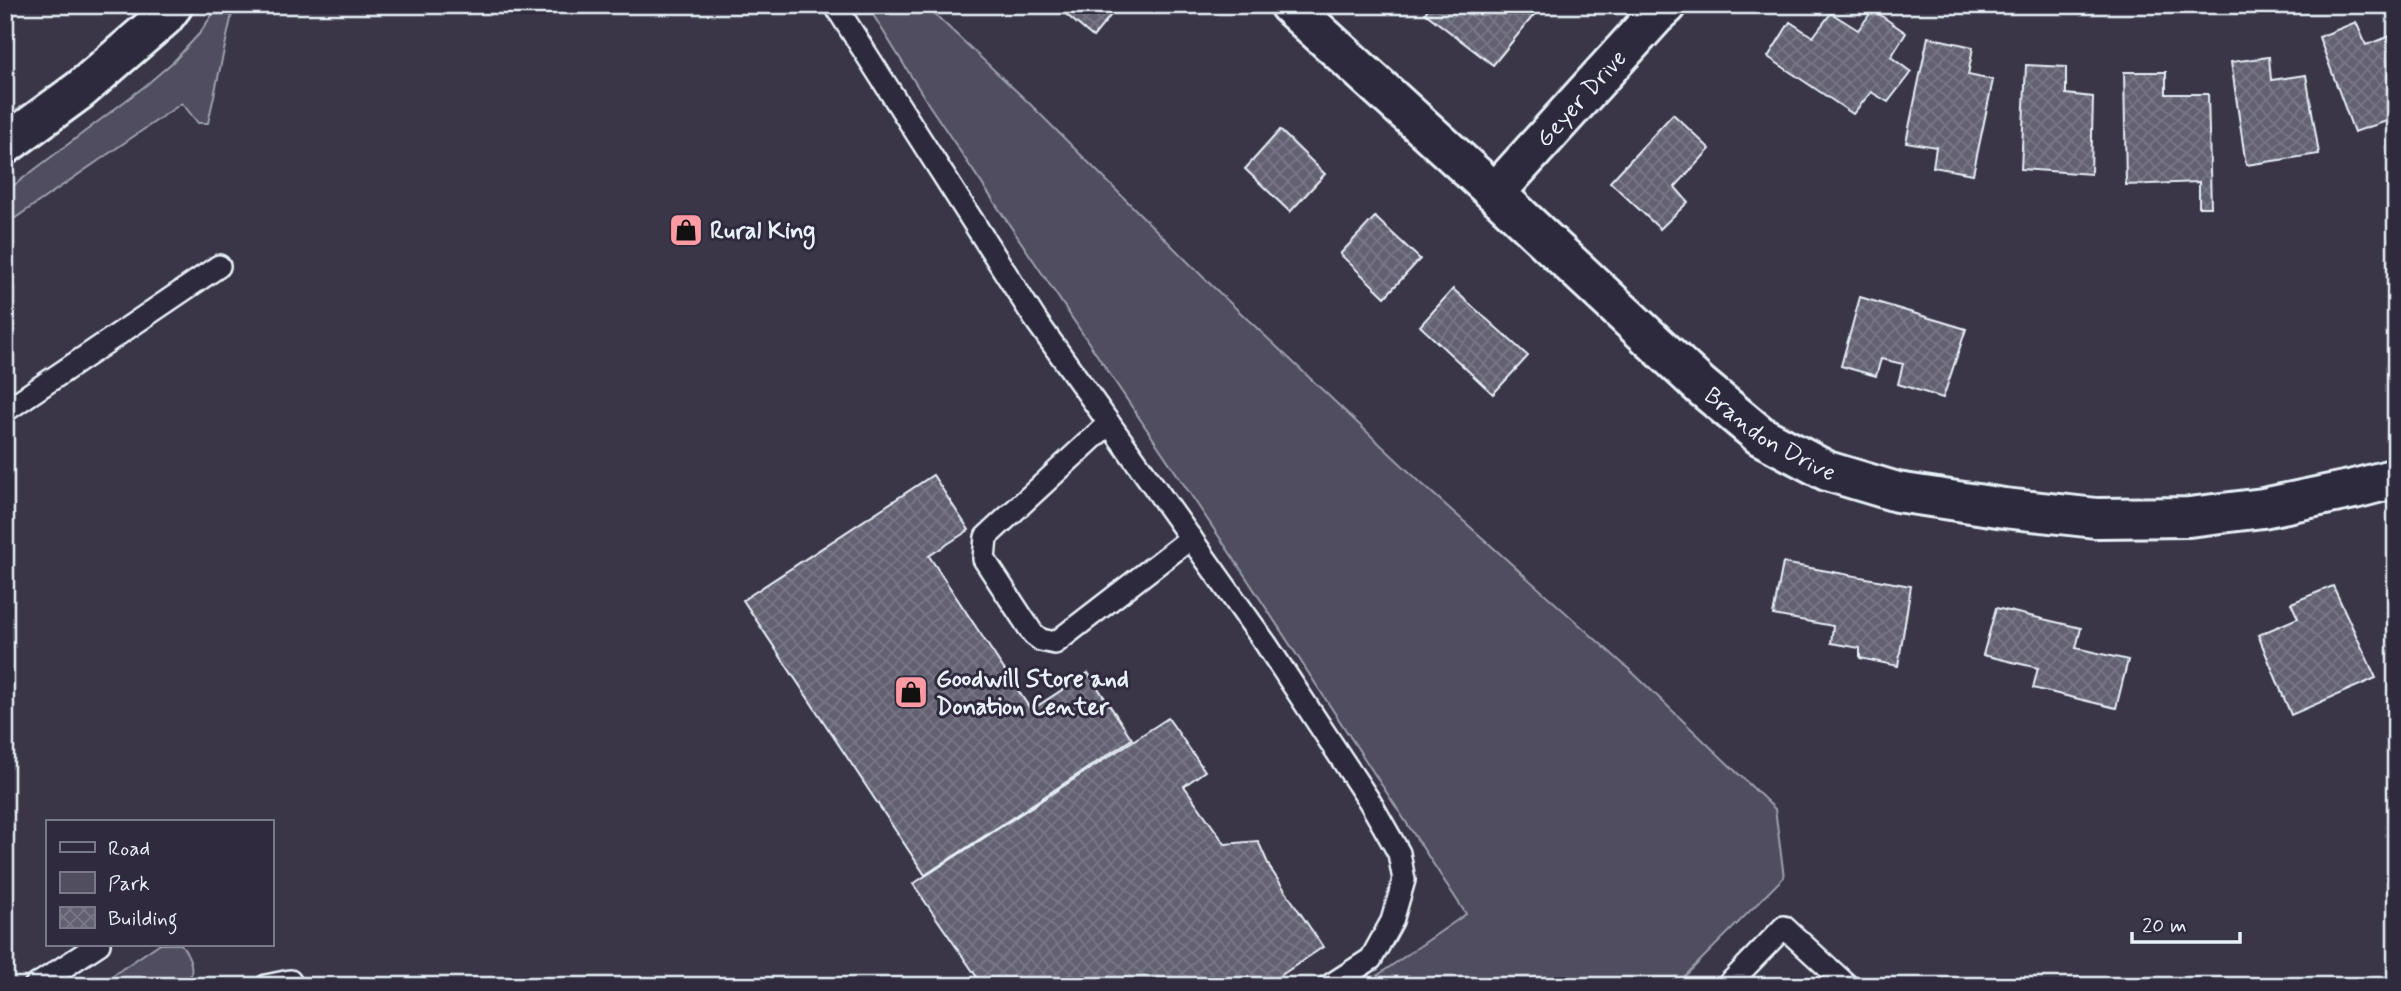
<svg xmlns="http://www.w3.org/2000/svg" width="2401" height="991" font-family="Mynerve,sans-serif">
  <defs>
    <pattern id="building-cross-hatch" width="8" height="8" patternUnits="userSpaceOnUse" patternTransform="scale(1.75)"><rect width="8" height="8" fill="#636171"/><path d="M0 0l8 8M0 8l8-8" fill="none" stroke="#797886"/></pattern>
  </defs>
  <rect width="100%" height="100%" fill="#3a3648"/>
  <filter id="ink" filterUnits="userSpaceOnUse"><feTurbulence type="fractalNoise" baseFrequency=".0143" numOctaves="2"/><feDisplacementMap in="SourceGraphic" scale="14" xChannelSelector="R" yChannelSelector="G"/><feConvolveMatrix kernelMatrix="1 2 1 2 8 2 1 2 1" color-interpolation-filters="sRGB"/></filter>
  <g filter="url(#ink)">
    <g fill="#504e5f" stroke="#9ca0ac" stroke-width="2">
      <path d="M219,5h15l-26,118h-10l-16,-20 -177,122v-33l140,-106 29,-25 25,-27z"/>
      <path d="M867,5h58l103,97 180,180 212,200 211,189 144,138 9,68 -109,109h-298l1,-11 88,-61 -232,-355 -305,-454z"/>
      <path d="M159,944h22c10,14 14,24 7,41l-91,1z"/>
    </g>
    <g fill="url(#building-cross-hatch)" stroke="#e8f1f8" stroke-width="2">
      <path d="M1055,5h64l-26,32z"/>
      <path d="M1431,5h111l-49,60 -68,-52z"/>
      <path d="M1873,10l33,23 -15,24 20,15 -23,30 -17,-10 -18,22 -85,-57 22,-35 23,15 18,-24 27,17z"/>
      <path d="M2356,22l10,23 30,-11v84l-42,14 -35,-95z"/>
      <path d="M1928,37l45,10 -5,28 25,5 -20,94 -40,-7 3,-20 -30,-5z"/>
      <path d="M2269,57l2,23 35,-5 13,79 -73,11 -15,-103z"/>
      <path d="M2026,65l40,2v27l27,3 -2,77 -70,-5z"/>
      <path d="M2124,72h42v22h42l3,113h-12v-25l-73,3z"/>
      <path d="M1673,114l37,35 -35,38 13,15 -28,27 -50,-47z"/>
      <path d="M1280,130l45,44 -35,38 -45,-43z"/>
      <path d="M1375,217l45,42 -35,38 -45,-43z"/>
      <path d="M1453,289l75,67 -35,38 -73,-68z"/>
      <path d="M1860,297l106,32 -23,69 -45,-14 5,-20 -22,-5 -5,17 -35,-10z"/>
      <path d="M933,475l36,55 -40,26 102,154 57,-37 44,66 -207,136 -182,-275z"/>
      <path d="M1783,563l128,23 -13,80 -38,-8v-10l-29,-5 2,-17 -60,-11z"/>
      <path d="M2333,586l43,92 -85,37 -33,-80 40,-17 -7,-15z"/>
      <path d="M1996,608l85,20 -5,20 52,12 -12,48 -83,-20 5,-20 -55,-13z"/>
      <path d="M1168,718l37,53 -21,15 41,58 33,-3 12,27 53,79 -58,39h-282l-70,-102z"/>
    </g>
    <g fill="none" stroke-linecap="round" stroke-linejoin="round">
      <g stroke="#e8f1f8" stroke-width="26">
        <g id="lane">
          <path d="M835,5l200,314 231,325 104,158 29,51 5,27 -12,41 -21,38 -42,27"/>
          <path d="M5,411l214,-145"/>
          <path d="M1109,423l-123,114 -2,22 49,75 8,6 14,3 136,-105"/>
          <path d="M35,986l64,-42"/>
          <path d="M266,986l24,-5 3,5"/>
          <path d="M1727,986l57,-59 64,59"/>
        </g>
      </g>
      <g stroke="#e8f1f8" stroke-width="44">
        <g id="street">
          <path id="s1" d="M1289,5l206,188 206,193 60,50 66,35 70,21 107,16 92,10 93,-1 74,-9 91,-19 42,-11"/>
          <path id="s2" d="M1495,193l160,-177 12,-11"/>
        </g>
      </g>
      <g stroke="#e8f1f8" stroke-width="44">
        <path id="secondary" d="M5,145l75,-55 83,-72 10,-13"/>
      </g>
      <use href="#lane" stroke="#2f2a3d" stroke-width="21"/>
      <use href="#street" stroke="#2f2a3d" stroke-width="38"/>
      <use href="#secondary" stroke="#2f2a3d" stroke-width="38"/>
    </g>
  </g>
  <defs>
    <g id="shop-square" transform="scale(1.75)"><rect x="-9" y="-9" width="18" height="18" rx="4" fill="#ff9aa2" stroke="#2f2a3d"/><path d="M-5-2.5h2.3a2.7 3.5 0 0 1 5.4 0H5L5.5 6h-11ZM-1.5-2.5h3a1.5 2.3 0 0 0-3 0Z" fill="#111"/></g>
  </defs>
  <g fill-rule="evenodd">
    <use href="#shop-square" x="686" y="230"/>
    <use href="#shop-square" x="911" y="692"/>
  </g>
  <g text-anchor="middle" stroke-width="6" stroke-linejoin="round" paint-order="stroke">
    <g font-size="24" fill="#e8f1f8" stroke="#2f2a3d">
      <text dy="8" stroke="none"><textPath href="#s2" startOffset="128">Geyer Drive</textPath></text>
      <text dy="8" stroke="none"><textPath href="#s1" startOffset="646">Brandon Drive</textPath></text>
    </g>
    <g font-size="24" font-weight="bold" fill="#e8f1f8" stroke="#2f2a3d" text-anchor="start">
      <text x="710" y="238">Rural King</text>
      <text x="936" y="686">Goodwill Store and<tspan x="936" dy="28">Donation Center</tspan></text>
    </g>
  </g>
  <rect width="2401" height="991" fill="none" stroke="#2f2a3d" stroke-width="28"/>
  <rect x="14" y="14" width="2373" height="963" fill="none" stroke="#e8f1f8" stroke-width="2.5" filter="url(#ink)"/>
  <rect x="46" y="820" width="228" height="126" fill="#2f2a3d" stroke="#797a88" stroke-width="2"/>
  <rect x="60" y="842" width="35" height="10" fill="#2f2a3d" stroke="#797a88" stroke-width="2"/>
  <text x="108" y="855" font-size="21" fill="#e8f1f8">Road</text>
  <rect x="60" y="872" width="35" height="21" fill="#504e5f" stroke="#797a88" stroke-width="2"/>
  <text x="108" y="890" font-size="21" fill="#e8f1f8">Park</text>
  <rect x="60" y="907" width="35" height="21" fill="url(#building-cross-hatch)" stroke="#797a88" stroke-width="2"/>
  <text x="108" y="925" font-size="21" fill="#e8f1f8">Building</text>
  <path d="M2132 932v10h108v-10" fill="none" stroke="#e8f1f8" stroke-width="3.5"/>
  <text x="2142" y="932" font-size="21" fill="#e8f1f8" stroke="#2f2a3d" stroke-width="5" paint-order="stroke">20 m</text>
</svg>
